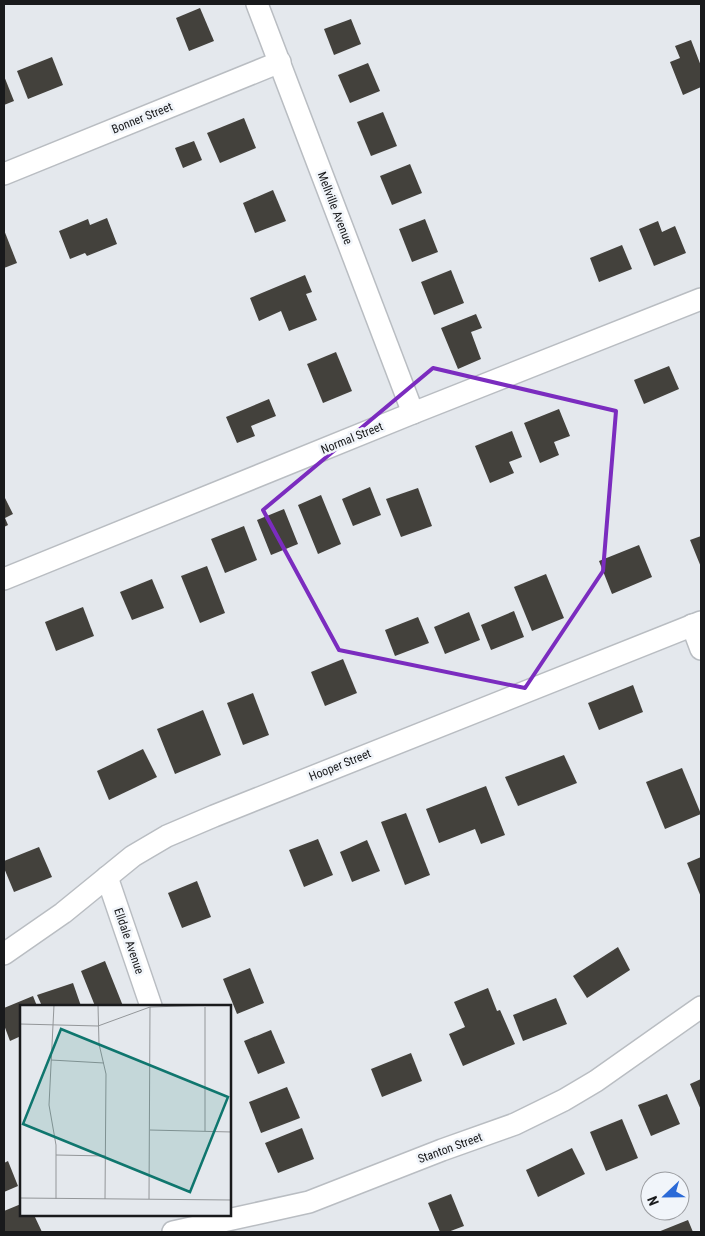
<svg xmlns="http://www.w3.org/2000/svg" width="705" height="1236" font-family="'Roboto Condensed',sans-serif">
  <rect width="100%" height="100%" fill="#e4e8ed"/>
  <g fill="#43413c">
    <path d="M200,8l14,33 -25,10 -13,-33z"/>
    <path d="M351,19l10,25 -27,11 -10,-26z"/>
    <path d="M691,40l10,26v21l-18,8 -13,-33 10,-4 -5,-12z"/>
    <path d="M52,57l11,28 -35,14 -11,-28z"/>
    <path d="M368,63l12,28 -30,12 -12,-28z"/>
    <path d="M4,76l10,25 -10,4z"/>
    <path d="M383,112l14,34 -26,10 -14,-34z"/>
    <path d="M244,118l12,30 -36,15 -13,-30z"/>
    <path d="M194,141l8,19 -19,8 -8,-20z"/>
    <path d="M410,164l12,29 -30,12 -12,-29z"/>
    <path d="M273,190l13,31 -31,12 -12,-30z"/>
    <path d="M107,218l10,26 -30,12 -2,-3 -15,6 -11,-28 29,-12 2,6z"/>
    <path d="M425,219l13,33 -26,10 -13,-33z"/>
    <path d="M658,221l4,11 13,-6 11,27 -32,13 -15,-37z"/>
    <path d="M4,230l13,33 -13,5z"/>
    <path d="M622,245l10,24 -33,13 -9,-24z"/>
    <path d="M451,270l13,33 -30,12 -13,-33z"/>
    <path d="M305,275l7,17 -6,2 11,26 -28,11 -8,-20 -22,10 -9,-23z"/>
    <path d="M476,314l6,14 -11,4 10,27 -23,10 -17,-41z"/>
    <path d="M336,352l16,39 -29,12 -16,-39z"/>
    <path d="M669,366l10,23 -35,15 -10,-24z"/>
    <path d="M269,399l7,17 -25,10 4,10 -18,7 -11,-26z"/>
    <path d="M559,409l11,27 -16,6 5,13 -19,8 -16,-40z"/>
    <path d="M512,431l10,26 -13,5 5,11 -24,10 -15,-37z"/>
    <path d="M370,487l11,28 -28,11 -11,-27z"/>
    <path d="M418,488l14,38 -31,11 -15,-38z"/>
    <path d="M321,495l20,49 -23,10 -20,-49z"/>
    <path d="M5,498l8,16 -8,4 3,7 -4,2v-28z"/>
    <path d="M284,509l14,35 -27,11 -14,-35z"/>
    <path d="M244,526l13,34 -32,13 -14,-34z"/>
    <path d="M701,536v31l-11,-27z"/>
    <path d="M639,545l13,32 -40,17 -13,-33z"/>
    <path d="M207,566l18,47 -25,10 -19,-47z"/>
    <path d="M546,574l18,44 -32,13 -18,-44z"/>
    <path d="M152,579l12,29 -32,12 -12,-28z"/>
    <path d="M83,607l11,29 -38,15 -11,-29z"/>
    <path d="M514,611l10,26 -33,13 -10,-25z"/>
    <path d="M469,612l11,28 -35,14 -11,-27z"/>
    <path d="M418,617l11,26 -34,13 -10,-26z"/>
    <path d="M343,659l14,34 -32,13 -14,-34z"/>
    <path d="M633,685l10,27 -44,18 -11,-27z"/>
    <path d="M253,693l16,42 -26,10 -16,-42z"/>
    <path d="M203,710l18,45 -46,19 -18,-45z"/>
    <path d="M143,749l14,28 -48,23 -12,-29z"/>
    <path d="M564,755l13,28 -59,23 -13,-29z"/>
    <path d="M682,768l19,46 -36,15 -19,-47z"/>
    <path d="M486,786l19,49 -24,9 -6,-15 -36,14 -13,-34z"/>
    <path d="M406,813l24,62 -25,10 -24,-63z"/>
    <path d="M318,839l15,36 -29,12 -15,-37z"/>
    <path d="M367,840l13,31 -28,11 -12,-30z"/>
    <path d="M39,847l13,30 -38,15 -10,-24v-7z"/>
    <path d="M701,857v40l-14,-34z"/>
    <path d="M197,881l14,36 -29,11 -14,-35z"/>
    <path d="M618,947l12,23 -43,28 -14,-22z"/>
    <path d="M105,961l18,45h-28l-14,-35z"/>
    <path d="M250,968l14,35 -27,11 -14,-35z"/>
    <path d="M73,983l8,23h-39l-5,-11z"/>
    <path d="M488,988l9,23 3,-1 15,34 -52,22 -14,-32 16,-7 -11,-25z"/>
    <path d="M33,996l4,10h-16v30l-11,5 -6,-16v-17z"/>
    <path d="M556,998l11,26 -44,17 -10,-26z"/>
    <path d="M271,1030l14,33 -27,11 -14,-33z"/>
    <path d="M411,1053l11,28 -40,16 -11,-28z"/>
    <path d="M701,1079v31l-11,-26z"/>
    <path d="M287,1087l13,31 -39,15 -12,-31z"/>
    <path d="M667,1094l13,30 -29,12 -13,-31z"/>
    <path d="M622,1119l16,39 -32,13 -16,-39z"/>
    <path d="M302,1128l12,31 -36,14 -13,-30z"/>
    <path d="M572,1148l13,26 -47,23 -12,-27z"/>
    <path d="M8,1161l10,25 -14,6v-29z"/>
    <path d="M451,1194l13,32 -16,6h-8l-12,-29z"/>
    <path d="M21,1204v11h13l8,17h-38v-21z"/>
    <path d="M688,1220l5,12h-35z"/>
  </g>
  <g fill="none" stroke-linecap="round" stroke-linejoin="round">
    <g stroke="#b9bdc2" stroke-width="24">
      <g id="minor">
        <path d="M257,4l156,409"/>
        <path d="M4,174l276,-112"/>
        <path d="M4,579l409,-166 288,-114"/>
        <path d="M692,625l9,24"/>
        <path d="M107,877l44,129"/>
        <path d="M4,954l59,-41 70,-57 34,-20 47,-20 487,-194"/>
        <path d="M173,1232l136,-30 133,-52 73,-26 49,-24 32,-19 105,-74"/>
      </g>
    </g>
    <use href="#minor" stroke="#fff" stroke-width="21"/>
  </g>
  <path fill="none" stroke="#7b2cbf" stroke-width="4" stroke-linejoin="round" d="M433,368l183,43 -13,160 -78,117 -186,-38 -76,-140z"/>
  <g text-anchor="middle" stroke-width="5" stroke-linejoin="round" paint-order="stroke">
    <g font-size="12" fill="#191a1c" stroke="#f1f5fa">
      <text transform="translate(142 118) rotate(-22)" y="4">Bonner Street</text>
      <text transform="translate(335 208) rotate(69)" y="4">Mellville Avenue</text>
      <text transform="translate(352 438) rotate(-22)" y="4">Normal Street</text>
      <text transform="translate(340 765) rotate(-22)" y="4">Hooper Street</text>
      <text transform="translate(129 941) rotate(71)" y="4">Elldale Avenue</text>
      <text transform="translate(450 1148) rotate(-20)" y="4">Stanton Street</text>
    </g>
  </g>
  <g transform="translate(20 1005)">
    <rect width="211" height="211" fill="#e4e8ed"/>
    <path fill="none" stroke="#939699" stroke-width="1" d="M34,0l-5,100 7,40v54M78,0l1,39 7,30 -1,125M0,19l78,2 52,-19 64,-2M31,55l53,3M130,125l82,2M185,126v-124M36,150l50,1M0,193l212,2M129,194l1,-192"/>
    <path fill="#0f766e" fill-opacity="0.15" stroke="#0f766e" stroke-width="2.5" d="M41,24l167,68 -38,95 -167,-68z"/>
    <rect width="211" height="211" fill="none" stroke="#191a1c" stroke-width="2.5"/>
  </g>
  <rect width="705" height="1236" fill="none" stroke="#191a1c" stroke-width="10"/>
  <g transform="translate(665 1196) rotate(248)"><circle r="24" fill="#f1f5fa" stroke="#9b9da1"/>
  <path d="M0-4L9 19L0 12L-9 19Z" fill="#2b6ad7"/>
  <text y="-8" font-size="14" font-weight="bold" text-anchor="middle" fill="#191a1c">N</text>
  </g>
</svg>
